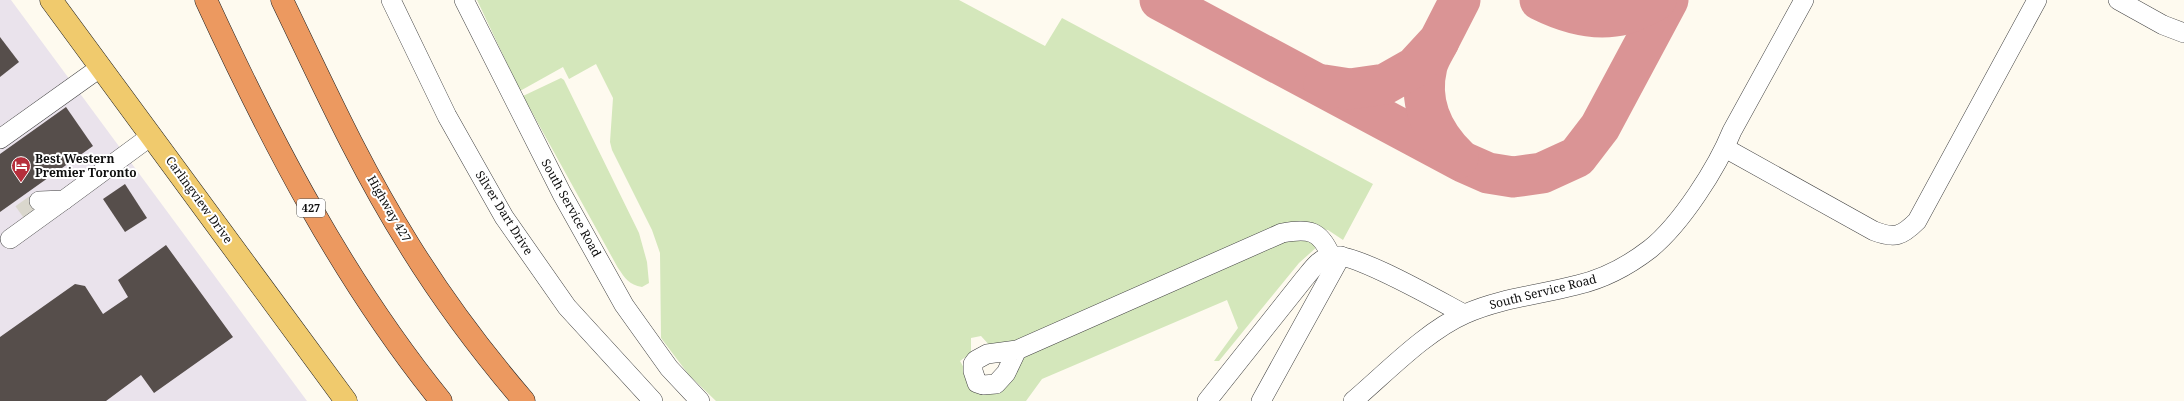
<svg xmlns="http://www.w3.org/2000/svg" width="2184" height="401" font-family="'Noto Serif',serif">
  <rect width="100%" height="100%" fill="#fefaef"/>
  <path fill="#eae3ec" d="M0,0h11l296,401h-307z"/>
  <g fill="#d4e7bb">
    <path d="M477,0h482l86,46 17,-28 311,166 -30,56 -15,-10 -25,-3 -278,114 -34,6 -10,-11 -10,2v15l-11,8 13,23 20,7 30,-33 246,-114 35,-8 14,10 -19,17 -80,98h-5l24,-33 -11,-28 -185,79 -16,22h-310l-27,-26 -28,-37 -1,-85 -8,-23 -40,-80 -2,-8 3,-44 -17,-34 -27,15 -6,-12 -43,24z"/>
    <path d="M561,78l3,2 75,153 8,29 2,21 -7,4c-13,-2 -17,-9 -24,-19l-95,-172z"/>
  </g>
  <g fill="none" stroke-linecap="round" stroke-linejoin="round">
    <g stroke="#da9495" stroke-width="41">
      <path d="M1160,0l303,162 25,11 25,4 29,-4 35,-16 23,-30 68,-127"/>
      <path d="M1540,0c26,13 56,22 85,14 11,-3 21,-9 31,-14"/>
      <path d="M1439,41c-4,8 -10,17 -12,25 -9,37 5,67 31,92"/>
      <path d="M1324,85l26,4 35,-5 30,-17 24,-26 21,-41"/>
    </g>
  </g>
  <g fill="#564e4b">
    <path d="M0,37l19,25 -19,15z"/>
    <path d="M66,107l27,39 -93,66v-58z"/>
    <path d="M125,184l22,34 -22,14 -22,-33z"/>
    <path d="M166,245l67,92 -79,56 -13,-18 -35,26h-106v-64l75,-53 10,2 18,28 25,-17 -10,-17z"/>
  </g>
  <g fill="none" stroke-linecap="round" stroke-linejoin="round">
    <path stroke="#dad7cd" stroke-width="19" stroke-dasharray="19 10" stroke-linecap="butt" d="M21,214l18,-13"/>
    <g stroke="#414141" stroke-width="20">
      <g id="minor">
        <path d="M391,0l56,116 57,101 63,90 86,94"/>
        <path d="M464,0l98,194 62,111 45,63 31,33"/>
        <path d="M2118,0l45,25 21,8"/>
        <path d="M0,139l101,-72"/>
        <path d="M1725,148l149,83c21,8 28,5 43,-10l120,-221"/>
        <path d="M39,201l25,-1 87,-64"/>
        <path d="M10,239l54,-39"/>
        <path d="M1017,350l-11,23 -10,11 -13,1 -6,-2 -4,-12v-7l3,-4 11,-6 30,-4 265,-117c27,-5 38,-3 49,23"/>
        <path d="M1207,401l97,-122c7,-8 15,-21 27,-23 22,-5 110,46 133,58"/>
        <path d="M1261,401l80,-145"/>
        <path d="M1353,401c33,-28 73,-70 112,-87 36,-16 74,-19 112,-29 26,-6 51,-19 73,-36 31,-25 67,-81 82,-118l72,-131"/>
      </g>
    </g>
    <g stroke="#1f1f1f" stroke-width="23">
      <path id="major" d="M51,0l295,401"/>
    </g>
    <g stroke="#1f1f1f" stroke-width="23">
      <g id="highway">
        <path d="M206,0c65,141 137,280 235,401"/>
        <path d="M282,0c40,83 78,167 127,245 34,55 73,107 115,156"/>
      </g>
    </g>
    <use href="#minor" stroke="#fff" stroke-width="19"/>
    <use href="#major" stroke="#f0ca6d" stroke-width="22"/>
    <use href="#highway" stroke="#ec9960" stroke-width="22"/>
  </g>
  <defs>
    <g id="hotel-pin" transform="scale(1)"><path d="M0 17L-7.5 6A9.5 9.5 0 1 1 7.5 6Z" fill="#b62e3b" stroke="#fff"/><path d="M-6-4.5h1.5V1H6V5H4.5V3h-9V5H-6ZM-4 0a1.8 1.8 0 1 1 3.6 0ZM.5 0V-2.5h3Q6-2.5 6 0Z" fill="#fff"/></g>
  </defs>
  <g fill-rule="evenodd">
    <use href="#hotel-pin" x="21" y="166"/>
  </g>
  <g text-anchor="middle" stroke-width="4" stroke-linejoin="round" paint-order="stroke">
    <rect fill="#fff" stroke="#565656" stroke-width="1" x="297" y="199" width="28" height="18" rx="3"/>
    <g font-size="11" font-weight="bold" fill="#0e0e0e">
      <text x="311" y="212">427</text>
    </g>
    <g font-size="12" font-weight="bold" fill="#0e0e0e" stroke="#fff" text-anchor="start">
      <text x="35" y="163">Best Western<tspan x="35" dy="14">Premier Toronto</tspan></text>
    </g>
    <g font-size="12" fill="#0e0e0e" stroke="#fff">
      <text transform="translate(199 200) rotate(54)" y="4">Carlingview Drive</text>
      <text transform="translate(571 208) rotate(61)" y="4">South Service Road</text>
      <text transform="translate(389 209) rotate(60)" y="4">Highway 427</text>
      <text transform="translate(504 213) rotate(58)" y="4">Silver Dart Drive</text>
      <text transform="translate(1543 292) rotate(-14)" y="4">South Service Road</text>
    </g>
  </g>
</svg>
